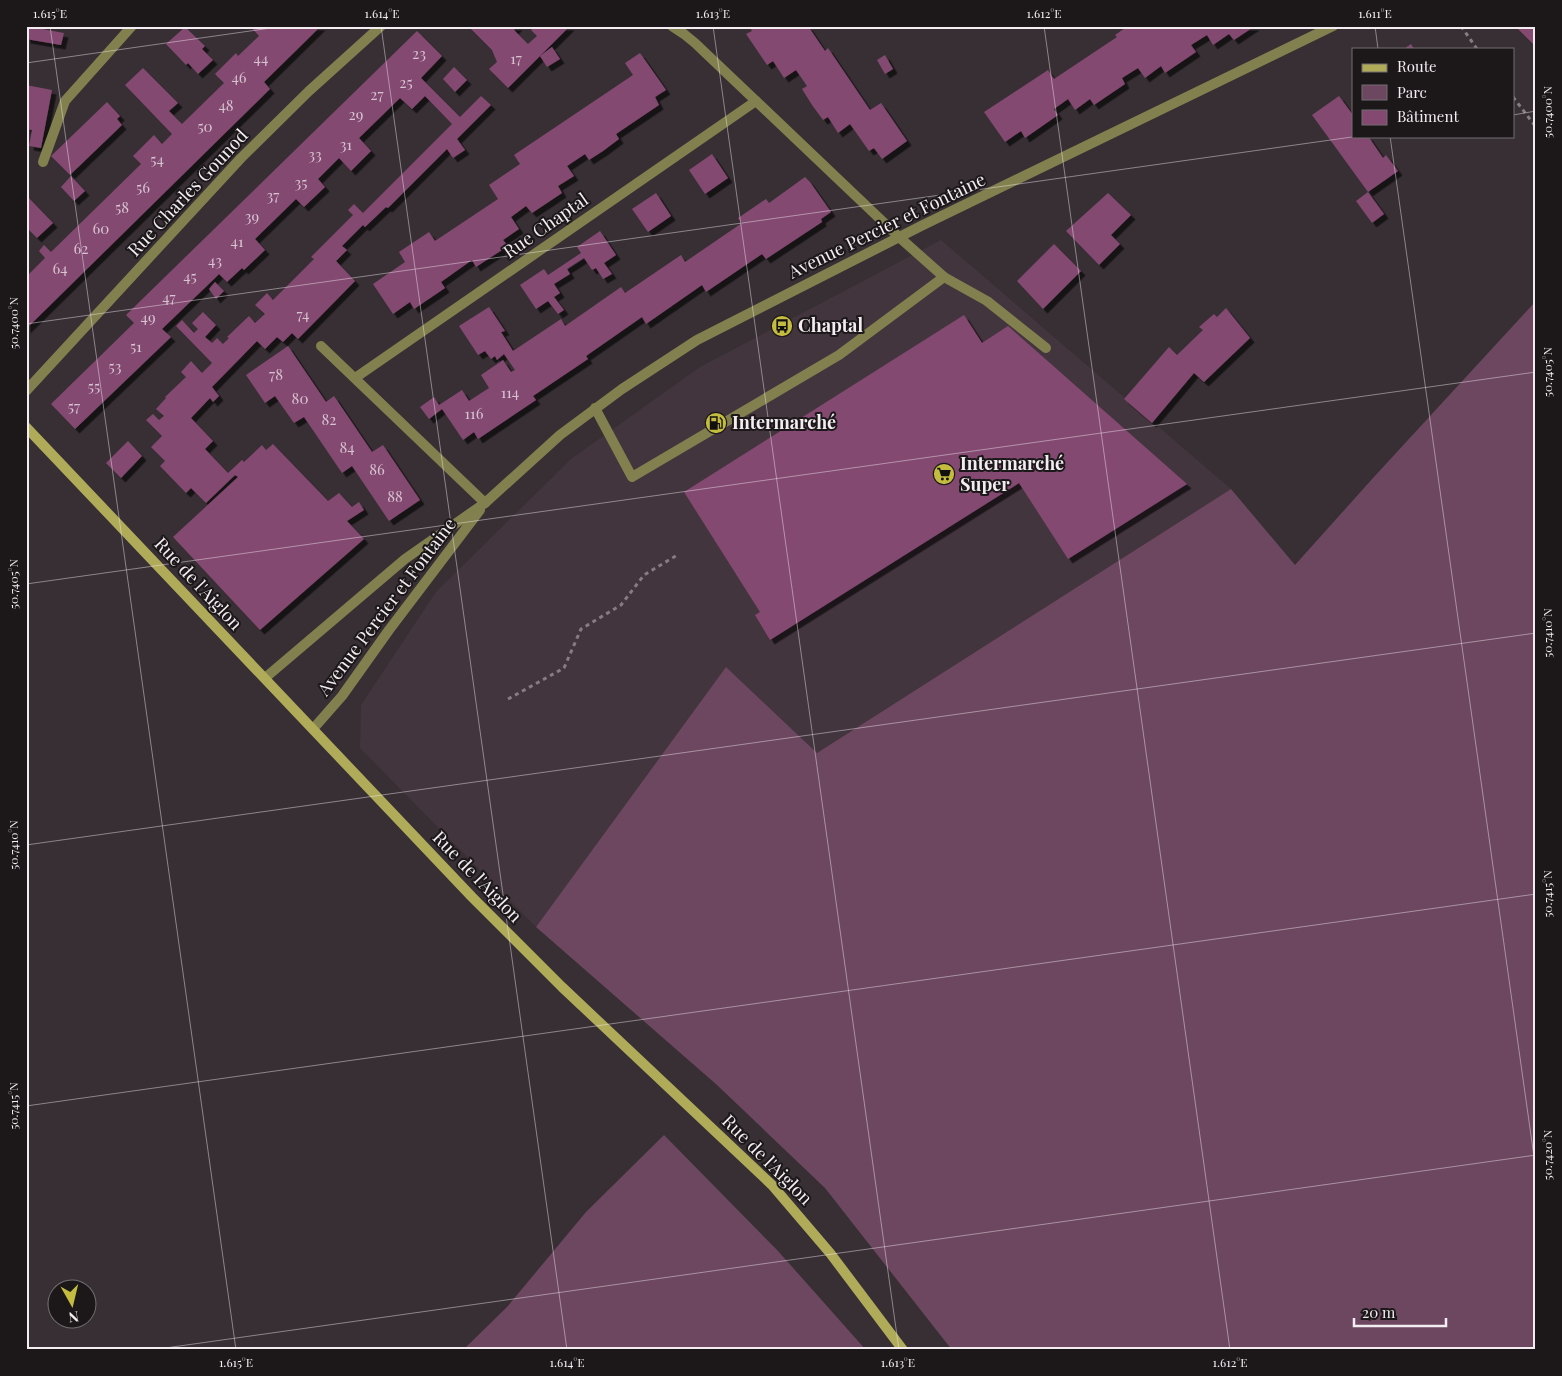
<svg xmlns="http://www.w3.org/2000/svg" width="1562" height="1376" font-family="'Playfair Display',serif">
  <defs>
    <filter id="shadow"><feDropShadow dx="4.5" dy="4.5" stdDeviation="0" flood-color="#0009"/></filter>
  </defs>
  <rect width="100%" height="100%" fill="#372f34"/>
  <path fill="#43353e" d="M941,240l290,249 -414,264 -91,-86 -190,260 -176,-179 1,-43 75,-113 135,-133 129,-92z"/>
  <g fill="#6d4760">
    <path d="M1536,301v1049h-584l-127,-162 -108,-103 -181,-158 190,-260 91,86 414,-264 64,76 78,-87z"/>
    <path d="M664,1135l114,116 88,99h-403l44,-43 79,-95z"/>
  </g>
  <g fill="#834971" filter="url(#shadow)">
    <path d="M26,26l38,7 -3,12 -35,-6z"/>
    <path d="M250,26h71l-57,56 6,7 -244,240v-52l19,-19 -6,-7 5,-6 7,7 90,-88 -8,-8 21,-21 8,9 10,-10 -47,-49 18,-17 35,35 -9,8 13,13 42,-41 -9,-9 21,-21 2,3 21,-20z"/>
    <path d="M468,26h50l-4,4 14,14 9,-8 -6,-6 4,-4h35l-62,62 -19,-19 8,-7 -5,-12z"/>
    <path d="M749,26h59l17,25 3,-3 42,62 11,-7 26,38 -25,18 -8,-11 -5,3 -19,-27 -12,9 -10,-16 -5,3 -11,-15 -10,-16 5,-3 -11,-16 -12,8 -11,-17 -6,4 -21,-31 6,-3z"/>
    <path d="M1128,26h127l-21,14 -5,-6 -16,11 -6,-10 -16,10 5,7 -31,21 -4,-7 -16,12 -7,-10 -16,10 3,6 -31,21 -4,-6 -15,11 -7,-11 -14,10 4,6 -33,23 -4,-7 -16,11 -21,-30 64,-42 6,9 63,-42 -2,-2z"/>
    <path d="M1515,26h21v21z"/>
    <path d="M185,27l20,19 -3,3 11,11 -15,14 -10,-11 -2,2 -20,-21z"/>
    <path d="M417,31l25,25 -21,22 39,39 21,-21 10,9 -34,34 8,11 -12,8 -6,-9 -59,59 -2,-1 -21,20 -2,-2 -21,21 5,4 -11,11 19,20 -57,58 -6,-6 -9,9 -6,-5 -12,12 -8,-8 -45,46 7,9 -6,6 -3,-4 -19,20 22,23 -8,8 23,24 14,-13 2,2 18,-17 4,5 7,-6 55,57 11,-8 13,14 7,-5 5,8 -17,11 17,18 -104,91 -87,-93 65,-60 -3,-2 -29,28 -15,-15 -5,5 -26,-27 5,-5 -14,-14 11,-11 -16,-16 7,-6 6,6 5,-4 -8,-7 10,-11 -1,-1 21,-20 -5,-5 10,-11 11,12 10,-10 -36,-37 6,-6 12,13 4,-4 -6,-6 11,-11 13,13 -11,12 7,6 5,-5 6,6 6,-6 -2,-1 22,-21 6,7 10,-9 -10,-9 12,-12 6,7 41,-41 -3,-2 42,-42 -5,-5 6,-6 9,9 89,-89 -27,-28 -13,13 -12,-11 -41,40 12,13 -20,20 -12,-13 -21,21 7,8 -21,20 -8,-8 -41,40 10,11 -21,20 -2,-2 -15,14 -8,-8 -6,6 -51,49 9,8 -96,92 -24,-25 83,-81 -8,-8z"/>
    <path d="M1411,44l3,5h-10z"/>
    <path d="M552,47l8,12 -13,8 -7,-11z"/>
    <path d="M640,53l26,37 -11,7 4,8 -43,29 3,5 -16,12 -14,9 -4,-6 -18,12 7,10 -16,10 4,7 -30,20 -6,-7 -15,11 8,12 -16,11 5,6 -32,21 -4,-7 -31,22 4,6 -31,21 -4,-7 -17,12 -20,-30 32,-22 -6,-10 30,-20 6,9 63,-42 -9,-14 31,-21 -6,-9 119,-80 -8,-12z"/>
    <path d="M885,55l8,14 -8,5 -8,-14z"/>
    <path d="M454,67l13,13 -12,12 -12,-13z"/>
    <path d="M26,85l26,5 -11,58 -12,-2 3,-16 -6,-1z"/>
    <path d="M1339,96l14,19v21h15l15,22 3,-3 12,16 -30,21 -56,-77z"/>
    <path d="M107,102l13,14 -3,3 5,6 -52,50 -19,-19z"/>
    <path d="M712,154l16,24 -23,16 -16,-24z"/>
    <path d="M71,176l14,15 -11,10 -13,-14z"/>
    <path d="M805,177l5,5 21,30 -10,7 1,3 -56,37 -4,-5 -56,38 -4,-7 -56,39 -4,-7 -56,39 2,3 -55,37 3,4 -58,39 -4,-7 -11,8 -21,-31 -13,10 -9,-12 14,-10 5,8 23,-15 7,11 20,-13 -8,-13 22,-15 8,12 4,-2 -11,-16 -7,6 -2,-4 -4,3 -6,-8 -7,4 -19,-29 30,-19 16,24 -4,1 12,19 48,-32 4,7 56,-39 4,6 56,-38 4,7 57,-39 -4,-5 28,-19 3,4z"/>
    <path d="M1368,192l16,22 -12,9 -16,-22z"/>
    <path d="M656,193l15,23 -23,16 -16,-23z"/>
    <path d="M1108,193l23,22 -20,20 9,9 -21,21 -33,-34z"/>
    <path d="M26,195l27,28 -16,15 -11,-11z"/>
    <path d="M600,231l16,24 -12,8 8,11 -9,5 -7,-11 -4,2 -8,-12 -17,11 3,5 -16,10 6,9 -6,4 10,13 -6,4 -10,-13 -12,8 -16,-24 24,-16 4,6 33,-22 -4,-6z"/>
    <path d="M1054,244l27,27 -38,38 -26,-28z"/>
    <path d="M215,282l9,9 -8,8 -7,-10z"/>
    <path d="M1226,308l24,30 -46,44 -10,-9 -42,50 -28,-24 45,-52 8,8 26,-25 -4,-3 15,-13 3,3z"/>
    <path d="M964,315l18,28 26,-17 179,158 -119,75 -49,-76 -249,157 -15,-25 5,-3 -76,-120z"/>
    <path d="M288,346l38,56 8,-6 38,56 11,-7 37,55 -31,21 -37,-55 -10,7 -38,-56 -10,6 -19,-27 -10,7 -19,-28z"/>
    <path d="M128,441l14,15 -21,22 -15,-15z"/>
  </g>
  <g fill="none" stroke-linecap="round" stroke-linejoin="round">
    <g stroke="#847d81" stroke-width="3" stroke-dasharray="4 4" stroke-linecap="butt">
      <path d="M1461,26l16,23"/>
      <path d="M1513,97l23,30"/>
      <path d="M508,699l56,-31 17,-39 40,-24 23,-30 35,-21"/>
    </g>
    <g stroke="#82804e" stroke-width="10">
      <path d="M43,162l22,-61 67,-75"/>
      <path d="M899,237l45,40 43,24 59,47"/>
      <path d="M595,408l37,69 207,-122 105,-78"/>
    </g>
    <g stroke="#82804e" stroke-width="10">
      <path d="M672,26l12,8 11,9 204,194"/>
      <path d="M321,346l164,157"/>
      <path d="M355,378l401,-277"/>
      <path d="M26,391l215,-233 68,-67 72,-65"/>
      <path d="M265,678l140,-119 80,-56 75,-68 62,-46 75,-49 224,-114 412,-200"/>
      <path d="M313,729l29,-33 47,-66 91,-120"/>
    </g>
    <path stroke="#b0ab59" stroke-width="10" d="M26,427l446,470 90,90 210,198 58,68 73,97"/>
  </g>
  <path fill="none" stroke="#f3edf1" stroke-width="1" stroke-opacity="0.45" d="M50,26l186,1324M381,26l186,1324M713,26l186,1324M1044,26l186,1324M1375,26l3,23M26,63l259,-37M1513,115l23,-4M1390,136l146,1035M26,324l1333,-188M26,584l1510,-212M26,845l1510,-212M26,1106l1510,-212M151,1350l1385,-195"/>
  <defs>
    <g id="bus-disc" transform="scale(1.125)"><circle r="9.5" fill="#c4bc3e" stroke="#1c181a"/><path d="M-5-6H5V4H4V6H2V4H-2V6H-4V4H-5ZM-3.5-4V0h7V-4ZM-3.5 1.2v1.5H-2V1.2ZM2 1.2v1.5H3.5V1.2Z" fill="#111"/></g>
    <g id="fuel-disc" transform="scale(1.125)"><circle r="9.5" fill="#c4bc3e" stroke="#1c181a"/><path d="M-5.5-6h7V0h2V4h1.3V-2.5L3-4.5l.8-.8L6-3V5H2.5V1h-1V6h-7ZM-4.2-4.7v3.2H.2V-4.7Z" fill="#111"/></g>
    <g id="supermarket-disc" transform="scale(1.125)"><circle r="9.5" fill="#c4bc3e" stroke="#1c181a"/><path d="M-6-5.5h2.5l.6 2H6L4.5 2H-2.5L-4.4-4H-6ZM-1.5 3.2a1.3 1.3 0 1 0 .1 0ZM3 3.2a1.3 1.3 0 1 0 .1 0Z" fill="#111"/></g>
  </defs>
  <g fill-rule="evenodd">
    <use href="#bus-disc" x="782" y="326"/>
    <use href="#fuel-disc" x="716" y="423"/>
    <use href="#supermarket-disc" x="944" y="474"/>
  </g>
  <g text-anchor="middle" stroke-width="4" stroke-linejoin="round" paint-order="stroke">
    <g font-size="15" fill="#d7c4d1">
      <text x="419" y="59">23</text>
      <text x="261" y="64">44</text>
      <text x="516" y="64">17</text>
      <text x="239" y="83">46</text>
      <text x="406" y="88">25</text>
      <text x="377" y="100">27</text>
      <text x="226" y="111">48</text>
      <text x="356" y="120">29</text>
      <text x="205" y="132">50</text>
      <text x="346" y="150">31</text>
      <text x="315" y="160">33</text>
      <text x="157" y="165">54</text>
      <text x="301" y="188">35</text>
      <text x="143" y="193">56</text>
      <text x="273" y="201">37</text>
      <text x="122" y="213">58</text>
      <text x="252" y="222">39</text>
      <text x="101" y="234">60</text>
      <text x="237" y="247">41</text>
      <text x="81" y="254">62</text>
      <text x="215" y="266">43</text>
      <text x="60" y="274">64</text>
      <text x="190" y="282">45</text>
      <text x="169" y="303">47</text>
      <text x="303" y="320">74</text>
      <text x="148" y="323">49</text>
      <text x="136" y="352">51</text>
      <text x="115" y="372">53</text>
      <text x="276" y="380">78</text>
      <text x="94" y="392">55</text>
      <text x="510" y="398">114</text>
      <text x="300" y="404">80</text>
      <text x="74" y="412">57</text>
      <text x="474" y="419">116</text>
      <text x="329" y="425">82</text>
      <text x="347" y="453">84</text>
      <text x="377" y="475">86</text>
      <text x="395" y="502">88</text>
    </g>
    <g font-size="18" fill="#f3edf1" stroke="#1c181a">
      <text transform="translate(188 193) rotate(-47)" y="6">Rue Charles Gounod</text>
      <text transform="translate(546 226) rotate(-35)" y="6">Rue Chaptal</text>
      <text transform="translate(887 226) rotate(-26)" y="6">Avenue Percier et Fontaine</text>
      <text transform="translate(198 584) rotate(47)" y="6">Rue de l'Aiglon</text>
      <text transform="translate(387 607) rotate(-53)" y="6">Avenue Percier et Fontaine</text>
      <text transform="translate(477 877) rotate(46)" y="6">Rue de l'Aiglon</text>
      <text transform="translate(767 1160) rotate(45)" y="6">Rue de l'Aiglon</text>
    </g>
    <g font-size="18" font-weight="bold" fill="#f3edf1" stroke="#1c181a" text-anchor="start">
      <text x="798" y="332">Chaptal</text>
      <text x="732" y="429">Intermarché</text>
      <text x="960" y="470">Intermarché<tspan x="960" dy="21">Super</tspan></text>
    </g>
  </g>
  <rect width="1562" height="1376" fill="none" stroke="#1c181a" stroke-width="55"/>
  <rect x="1352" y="48" width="162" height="90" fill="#1c181a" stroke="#726d70"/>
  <rect x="1362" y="64" width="25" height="8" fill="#b0ab59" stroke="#726d70"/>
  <text x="1397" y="72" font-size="15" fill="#f3edf1">Route</text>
  <rect x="1362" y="85" width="25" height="15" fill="#6d4760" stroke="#726d70"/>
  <text x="1397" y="98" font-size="15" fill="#f3edf1">Parc</text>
  <rect x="1362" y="110" width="25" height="15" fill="#834971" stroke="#726d70"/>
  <text x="1397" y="122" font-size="15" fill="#f3edf1">Bâtiment</text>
  <g transform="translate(72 1304) rotate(172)"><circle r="24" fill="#1c181a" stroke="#726d70"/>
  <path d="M0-4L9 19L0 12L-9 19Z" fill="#c4bc3e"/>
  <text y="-8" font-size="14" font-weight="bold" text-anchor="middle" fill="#f3edf1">N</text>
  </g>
  <path d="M1354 1318v8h92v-8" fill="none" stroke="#f3edf1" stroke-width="2.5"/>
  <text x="1362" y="1318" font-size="15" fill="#f3edf1" stroke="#1c181a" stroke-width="4" paint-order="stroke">20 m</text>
  <rect x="28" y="28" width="1506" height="1320" fill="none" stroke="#f3edf1" stroke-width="2"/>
  <g font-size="12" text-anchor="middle" fill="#f3edf1">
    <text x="50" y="18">1.615°E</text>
    <text x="382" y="18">1.614°E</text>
    <text x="713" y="18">1.613°E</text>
    <text x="1044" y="18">1.612°E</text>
    <text x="1375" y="18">1.611°E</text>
    <text transform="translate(1548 112) rotate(-90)" y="4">50.7400°N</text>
    <text transform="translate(14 323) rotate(-90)" y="4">50.7400°N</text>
    <text transform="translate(1548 372) rotate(-90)" y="4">50.7405°N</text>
    <text transform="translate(14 584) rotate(-90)" y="4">50.7405°N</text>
    <text transform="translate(1548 633) rotate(-90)" y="4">50.7410°N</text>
    <text transform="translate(14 845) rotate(-90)" y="4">50.7410°N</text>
    <text transform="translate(1548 894) rotate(-90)" y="4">50.7415°N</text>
    <text transform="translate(14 1106) rotate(-90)" y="4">50.7415°N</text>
    <text transform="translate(1548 1155) rotate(-90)" y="4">50.7420°N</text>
    <text x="236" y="1367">1.615°E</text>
    <text x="567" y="1367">1.614°E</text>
    <text x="898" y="1367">1.613°E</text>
    <text x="1230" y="1367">1.612°E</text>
  </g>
</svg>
